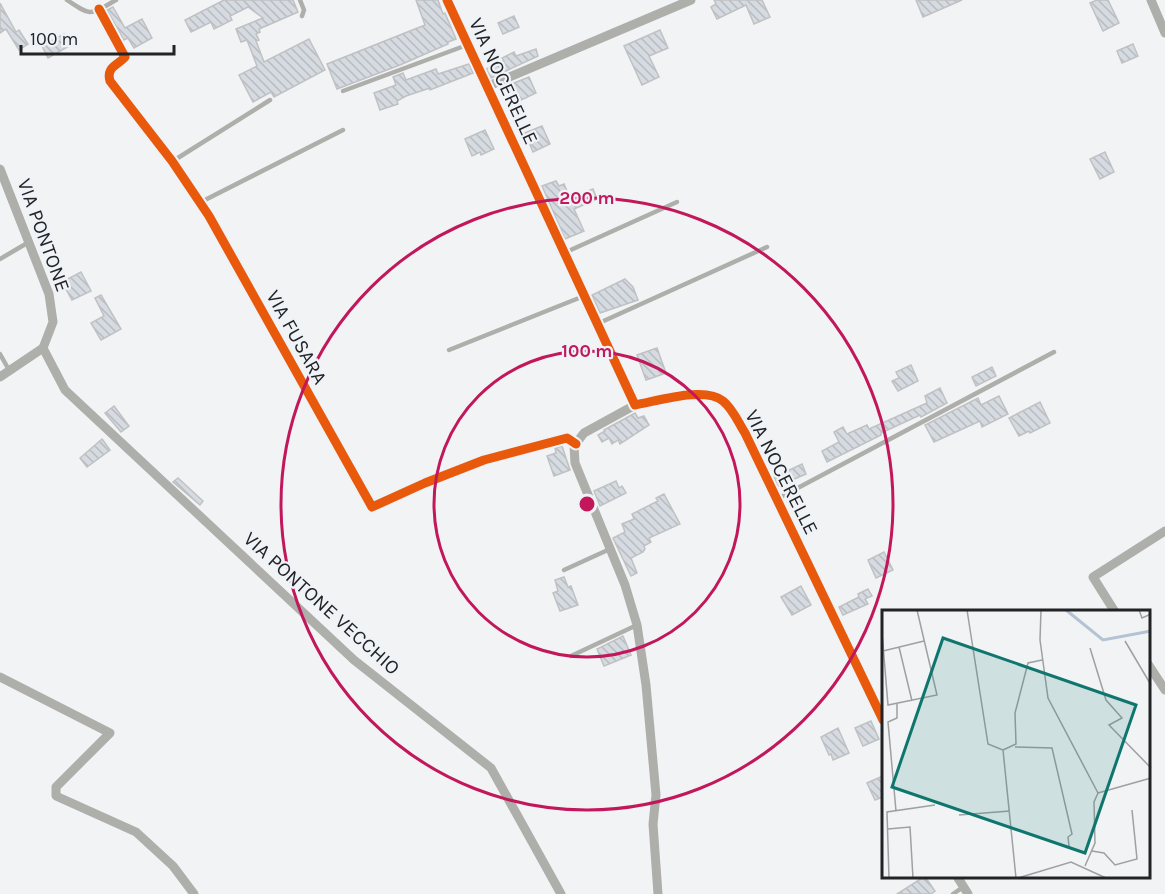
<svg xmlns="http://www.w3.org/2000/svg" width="1165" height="894" font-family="Karla,sans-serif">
  <defs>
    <pattern id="building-back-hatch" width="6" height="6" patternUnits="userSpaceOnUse" patternTransform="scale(1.5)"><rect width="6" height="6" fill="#d6dbe1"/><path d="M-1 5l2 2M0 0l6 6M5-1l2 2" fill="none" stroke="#b7bcc1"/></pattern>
  </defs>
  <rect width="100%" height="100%" fill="#f1f3f5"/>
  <g fill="url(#building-back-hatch)" stroke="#c0c1c3" stroke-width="1.5">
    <path d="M224,0h69l5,12 -39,17 1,3 -4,2 3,6 -3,1 8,21 45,-23 16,31 -51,27 -3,-5 -18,10 -14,-27 18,-9 -10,-26 -6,2 -5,-13 27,-11 -15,-11 -18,9 2,4 -18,9 -3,-7 -20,10 -6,-12z"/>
    <path d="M416,0h22l5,14 2,-1 11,26 -8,3v2l-48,21 -63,24 -10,-25 98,-39z"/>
    <path d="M714,0h48l8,17 -16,7 -8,-19 -29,14 -6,-12 5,-3z"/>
    <path d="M916,0h46l-39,17z"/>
    <path d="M1097,0h11l11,23 -16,8 -13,-28z"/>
    <path d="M0,3l16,29 3,-2 9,14 -9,6 -13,-21 -6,4z"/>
    <path d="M113,7l12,21 17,-9 10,19 -18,10 -6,-10 -4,2 -17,-30z"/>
    <path d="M514,16l5,11 -16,7 -5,-11z"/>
    <path d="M660,30l8,18 -19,8 10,21 -17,8 -18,-39z"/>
    <path d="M64,34l7,11 -23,13 -6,-12z"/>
    <path d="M1133,44l5,12 -16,7 -5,-12z"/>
    <path d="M536,49l2,7 -47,22 -5,-9 18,-8 -2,-3 12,-6 2,4z"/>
    <path d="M469,64l4,9 -43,17v-2l-24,8 -9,5 1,3 -18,6 -6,-17 22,-8 -3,-8 10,-4 3,7 30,-11 2,5z"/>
    <path d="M529,77l7,16 -19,9 -8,-17z"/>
    <path d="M542,126l8,18 -17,8 -8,-19z"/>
    <path d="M485,130l9,19 -13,6 -1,-3 -8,4 -7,-17z"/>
    <path d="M1105,152l9,20 -14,7 -10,-20z"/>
    <path d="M556,181l3,5 5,-2 6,14 23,-9 4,10 -23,10 10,22 -19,8 -23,-53z"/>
    <path d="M81,272l10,19 -19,9 -10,-18z"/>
    <path d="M625,279l8,8 5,13 -38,13 -8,-18z"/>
    <path d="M101,295l20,34 -20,11 -10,-17 13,-7 -9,-18z"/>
    <path d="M657,348l9,25 -20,7 -9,-25z"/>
    <path d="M911,365l7,16 -20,10 -6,-10 7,-3 -3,-6z"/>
    <path d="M992,367l4,9 -20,10 -4,-9z"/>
    <path d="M940,388l7,15 -26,14 -1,-2 -39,18v2l-54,27 -5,-11 17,-9 -5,-10 9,-5 4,7 20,-9 2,4 58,-26 -2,-7z"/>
    <path d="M999,396l9,18 -26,13 -2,-6 -46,21 -9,-17 53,-27 3,7z"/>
    <path d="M1040,402l10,21 -20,10 -1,-2 -10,5 -10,-18z"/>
    <path d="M114,406l15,20 -8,6 -16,-19z"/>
    <path d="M635,413l3,5 6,-2 5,9 -29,19 -2,-4 -6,4 -3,-6 -7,4 -4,-7 7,-4 -1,-1z"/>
    <path d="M102,439l8,11 -23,17 -7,-9z"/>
    <path d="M562,446l8,24 -16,6 -7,-20 9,-3 -1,-5z"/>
    <path d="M802,464l4,10 -28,12 -4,-9z"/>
    <path d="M178,478l25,23 -3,4 -27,-23z"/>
    <path d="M616,481l3,7 3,-2 4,7 -26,13 -6,-15z"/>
    <path d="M664,494l16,30 -31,14 2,4 -7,4 1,3 -2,3 -12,6 6,15 -6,3 -18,-38 12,-6 -3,-8 12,-5 -2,-5 26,-13 -2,-3z"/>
    <path d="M884,552l9,18 -17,8 -8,-18z"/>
    <path d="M564,577l4,10 3,-1 7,19 -18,6 -7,-18 5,-2 -3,-11z"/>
    <path d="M801,586l10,19 -19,10 -11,-18z"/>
    <path d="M868,589l4,7 -7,3 3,5 -25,11 -4,-8 20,-10 -1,-3z"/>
    <path d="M623,636l8,19 -27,11 -7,-17z"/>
    <path d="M871,721l8,18 -16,7 -8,-18z"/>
    <path d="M838,728l11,25 -16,7 -2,-6 -2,1 -8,-18z"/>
    <path d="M883,776v21l-8,3 -8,-17z"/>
    <path d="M922,878h4l9,13 -4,3h-34z"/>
  </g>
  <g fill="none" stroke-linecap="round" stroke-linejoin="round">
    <g stroke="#aeaeab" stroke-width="4.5">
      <path d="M67,0c25,17 23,15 49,0"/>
      <path d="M300,0l4,10 -2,6"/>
      <path d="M343,91l124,-46"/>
      <path d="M173,161l97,-61"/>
      <path d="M201,202l142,-72"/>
      <path d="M564,253l113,-51"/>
      <path d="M0,259l29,-17"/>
      <path d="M597,324l170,-77"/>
      <path d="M449,350l135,-54"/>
      <path d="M0,354l9,16"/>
      <path d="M777,499l277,-147"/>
      <path d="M564,570l46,-21"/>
      <path d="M571,656l66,-31"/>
      <path d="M953,894l10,-7"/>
    </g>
    <g stroke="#aeaeab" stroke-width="9">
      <path d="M447,0l188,405c23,-4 70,-19 88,-4 10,8 15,21 22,32l138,287"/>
      <path d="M1151,0l14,33"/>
      <path d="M99,9l26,48c-8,9 -19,10 -15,24l62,80 37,55 163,291 53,-24 59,-23 83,-22 9,6"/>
      <path d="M486,87l205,-87"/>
      <path d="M0,169l49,125 4,28 -10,26"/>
      <path d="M43,348l22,42 289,270 137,108 70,126"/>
      <path d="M0,377l43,-29"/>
      <path d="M635,405l-51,28 -10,13 1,17 50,122 12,40 9,60 10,110 -3,29 5,70"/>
      <path d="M1115,612l-22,-35 72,-46"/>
      <path d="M1148,664l17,26"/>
      <path d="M0,677l110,56 -54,54v9l80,36 37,34 21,28"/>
      <path d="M958,878l10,16"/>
    </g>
    <g stroke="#eff3f7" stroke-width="13">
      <g id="cycleway">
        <path d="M447,0l188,405c23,-4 70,-19 88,-4 10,8 15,21 22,32l138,287"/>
        <path d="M99,9l26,48c-8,9 -19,10 -15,24l62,80 37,55 163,291 53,-24 59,-23 83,-22 9,6"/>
      </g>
    </g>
    <use href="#cycleway" stroke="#e8590c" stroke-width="9"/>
  </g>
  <g fill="none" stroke="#c2185b" stroke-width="3">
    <circle cx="587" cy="504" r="153"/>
    <circle cx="587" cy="504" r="306"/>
  </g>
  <g text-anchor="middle" stroke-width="4.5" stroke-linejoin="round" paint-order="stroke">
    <g font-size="20" fill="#222325" stroke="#eff3f7">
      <text transform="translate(504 81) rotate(65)" y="7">VIA NOCERELLE</text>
      <text transform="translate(44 235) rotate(70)" y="7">VIA PONTONE</text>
      <text transform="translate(297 337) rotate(61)" y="7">VIA FUSARA</text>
      <text transform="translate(782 472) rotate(63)" y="7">VIA NOCERELLE</text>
      <text transform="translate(322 603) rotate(42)" y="7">VIA PONTONE VECCHIO</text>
    </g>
  </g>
  <g transform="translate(882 610)">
    <rect width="268" height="268" fill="#f1f3f5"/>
    <path fill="none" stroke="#b3c3d4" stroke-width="3" d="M184,0l37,30 48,-9"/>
    <path fill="none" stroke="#9ea0a2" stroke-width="1.5" d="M85,0l21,134 15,6 13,128M159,0l-1,30 8,58 50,95M257,0l3,8 9,-4M0,23l6,72 49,-10 -20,-85M243,31l26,44M17,37l13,54M208,38l16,52 16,18 -13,7 42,43M1,41l41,-10M133,137l37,1 20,86 -4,3 1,9M121,140l13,-6 -1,-31 13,-50 14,-3M216,183l53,-15M14,201l-8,-89 9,-4v-14M77,205l51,-4M6,219l22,-2 3,51M210,241l12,2 11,12 22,-6 -5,-49M203,256l10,-23 -1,-41 4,-9M7,268l-2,-66 48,-7M52,268h28M136,268l53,-16 35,16"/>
    <path fill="#0f766e" fill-opacity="0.15" stroke="#0f766e" stroke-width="3" d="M61,28l193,67 -51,148 -193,-66z"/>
    <rect width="268" height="268" fill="none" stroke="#222325" stroke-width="3"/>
  </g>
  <circle cx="587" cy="504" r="9" fill="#c2185b" stroke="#eff3f7" stroke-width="3"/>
  <g font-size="18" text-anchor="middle" font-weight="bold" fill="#c2185b" stroke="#eff3f7" stroke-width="4.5" stroke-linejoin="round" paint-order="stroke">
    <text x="587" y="204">200 m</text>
    <text x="587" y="357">100 m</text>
  </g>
  <path d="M21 45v9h153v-9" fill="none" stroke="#222325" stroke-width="3"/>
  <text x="30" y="45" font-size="18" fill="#222325" stroke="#eff3f7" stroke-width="4.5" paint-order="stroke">100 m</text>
</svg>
